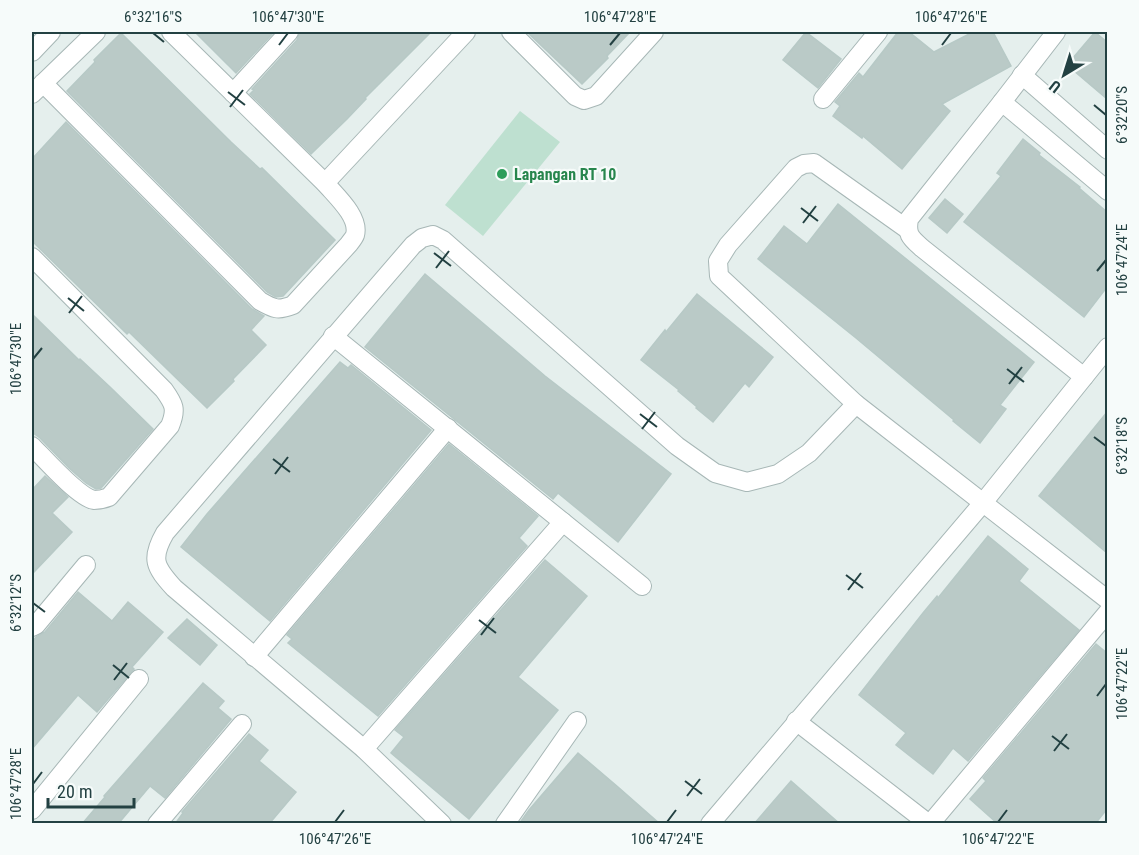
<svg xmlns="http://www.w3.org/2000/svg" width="1139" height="855" font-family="'Roboto Condensed',sans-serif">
  <rect width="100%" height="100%" fill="#e5efed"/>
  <path fill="#bee0d0" d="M520,111l40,31 -77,94 -38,-31z"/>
  <g fill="#bacac7" stroke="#b7c9c6" stroke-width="1.5">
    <path d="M195,32h79l-38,41z"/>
    <path d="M300,32h131l-66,66 1,1 -19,20 -36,35 -61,-60 4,-4 -2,-1 45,-49z"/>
    <path d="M527,32h103l-23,24 1,2 -26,26z"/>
    <path d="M806,32l35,27 -23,29 -35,-28z"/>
    <path d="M898,32h11l25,20 39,-20h20l18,34 -69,38 8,7 -48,58 -39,-33 -1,2 -29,-22 7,-10 -5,-4 24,-29 4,4z"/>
    <path d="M1095,32l12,10v57l-40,-34z"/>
    <path d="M121,33l110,109 29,27 2,-1 73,72 -52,56 -7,1 -9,-5 -200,-201 28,-29 -1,-2z"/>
    <path d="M66,122l186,187 12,7 -13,14 15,15 -33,34 1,2 -27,27 -78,-76 -2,2 -95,-93v-82z"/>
    <path d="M1023,139l17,14 -1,2 41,32 -1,1 28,24v75l-23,30 -120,-95 37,-46 -4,-3z"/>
    <path d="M945,199l18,15 -16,19 -18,-15z"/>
    <path d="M838,204l196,158 -34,43 6,4 -26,34 -27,-22 1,-1 -98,-82 -98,-79 26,-33 23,18z"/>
    <path d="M425,274l120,102 126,98 -53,68 -60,-49 -5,6 -188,-152z"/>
    <path d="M697,294l76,63 -24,30 -4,-4 -32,39 -17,-14 1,-1 -19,-16 1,-1 -38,-30 24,-30 1,2z"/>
    <path d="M32,314l47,46 1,-1 30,28 43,42 -52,59 -5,1 -10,-6 -17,-15 -29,-30 -8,-6z"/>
    <path d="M340,362l8,6 3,-3 80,65 -161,191 -89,-74 26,-33z"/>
    <path d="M1107,412v141l-68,-57z"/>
    <path d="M449,444l89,72 -19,22 8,8 -149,170 -90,-73 4,-4 -5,-4z"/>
    <path d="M45,476l23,21 -16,16 20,19 -40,42v-84z"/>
    <path d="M988,536l40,33 -9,12 60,49 -111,131 -15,-13 -20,26 -37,-29 10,-12 -47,-38 64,-82 14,-17 1,2z"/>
    <path d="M545,560l42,36 -69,81 40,33 -89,109 -78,-66 13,-16 -9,-7z"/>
    <path d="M78,592l34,29 16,-19 35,30 -31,35 2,2 -37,43 -19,-17 -46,54v-107l4,-5 9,-5z"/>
    <path d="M187,619l30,26 -17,20 -32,-27z"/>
    <path d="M1096,644l11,9v156l-12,15h-97l-28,-25 16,-18 -3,-3z"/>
    <path d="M203,683l21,18 -6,7 13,11 -66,79 -15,-12 -32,38h-36l23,-27 -1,-1z"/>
    <path d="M249,734l19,16 -9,11 37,31 -27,32h-94l8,-11 -1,-1z"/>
    <path d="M578,753l40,34 42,37h-141l10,-14z"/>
    <path d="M791,781l49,43h-86z"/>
  </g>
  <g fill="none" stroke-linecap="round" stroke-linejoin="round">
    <g stroke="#a7b7b6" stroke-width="20">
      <g id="minor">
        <path d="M511,32l64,64 9,4 12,-4 58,-64"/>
        <path d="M1056,32l-54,70 -93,117c-3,16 2,19 13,29l162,129"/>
        <path d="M32,52l19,-20"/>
        <path d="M1022,75l86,75"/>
        <path d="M43,83l217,218c14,8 18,10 33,4l56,-61c2,-3 5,-6 6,-9 5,-18 -19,-39 -30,-52l-154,-151"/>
        <path d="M233,93l56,-61"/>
        <path d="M32,94l64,-62"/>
        <path d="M823,99l55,-67"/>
        <path d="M1002,102l106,89"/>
        <path d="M325,183l141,-151"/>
        <path d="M32,257l132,133c10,14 13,19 6,36l-61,71c-5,2 -9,3 -15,3 -16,-3 -50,-42 -62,-54"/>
        <path d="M333,336l309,250"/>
        <path d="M856,404l-137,-128 -1,-15 10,-16 68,-77 8,-4 10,-1 93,66"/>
        <path d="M32,627l4,-2 50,-60"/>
        <path d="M254,657l194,-229"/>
        <path d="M796,721l133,103"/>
        <path d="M364,749l199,-227"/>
        <path d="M32,810l107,-131"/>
        <path d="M157,824l85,-100"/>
        <path d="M442,824l-78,-75 -190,-161c-19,-21 -24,-29 -9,-55l248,-288 9,-7 11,-3 10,5 234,206 38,27 32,9 31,-8 31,-21 47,-49 252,196"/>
        <path d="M505,824l72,-103"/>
        <path d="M710,824l272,-320 126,-157"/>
        <path d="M930,824l178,-212"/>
      </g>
    </g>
    <use href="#minor" stroke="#fff" stroke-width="18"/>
  </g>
  <path fill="none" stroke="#234142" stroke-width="2" d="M153,33l11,9M279,45l9,-12M610,45l10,-12M942,45l9,-12M228,92l17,13M1094,105l12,10M230,107l13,-17M801,208l17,13M803,223l13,-17M434,253l17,13M436,268l13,-17M1097,271l9,-11M68,298l16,13M69,313l13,-17M33,359l9,-11M1007,369l17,13M1009,384l13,-17M640,414l17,13M642,429l13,-17M1094,437l12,9M273,459l17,13M275,474l13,-17M846,575l17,13M848,590l13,-17M33,603l12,9M479,620l17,13M481,635l13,-17M113,665l16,13M114,680l13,-17M1097,696l9,-12M1052,736l17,13M1054,751l13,-17M685,781l17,13M33,784l9,-12M687,796l13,-17M335,822l9,-12M667,822l9,-12M998,822l9,-12"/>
  <circle fill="#2e9e5b" stroke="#f6fbfa" stroke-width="2" cx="502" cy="174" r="6"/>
  <g text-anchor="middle" stroke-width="4.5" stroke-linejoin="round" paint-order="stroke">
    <g font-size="16" font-weight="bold" fill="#27864d" stroke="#f6fbfa" text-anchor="start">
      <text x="514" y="180">Lapangan RT 10</text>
    </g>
  </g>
  <rect width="1139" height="855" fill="none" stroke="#f6fbfa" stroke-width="66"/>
  <g transform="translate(1064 75) rotate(218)" stroke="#f6fbfa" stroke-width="4.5" paint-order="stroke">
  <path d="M0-4.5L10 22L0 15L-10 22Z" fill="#234142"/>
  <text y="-9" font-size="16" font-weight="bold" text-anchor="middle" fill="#234142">U</text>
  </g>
  <path d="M48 798v9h86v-9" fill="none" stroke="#234142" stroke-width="3"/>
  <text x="57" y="798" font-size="18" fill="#234142" stroke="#f6fbfa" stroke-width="4.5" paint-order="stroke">20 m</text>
  <rect x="33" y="33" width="1073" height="789" fill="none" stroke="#234142" stroke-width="2"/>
  <g font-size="15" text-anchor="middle" fill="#234142">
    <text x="153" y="22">6°32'16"S</text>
    <text x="288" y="22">106°47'30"E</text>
    <text x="620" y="22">106°47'28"E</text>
    <text x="951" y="22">106°47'26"E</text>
    <text transform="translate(1122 115) rotate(-90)" y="5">6°32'20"S</text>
    <text transform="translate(1122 260) rotate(-90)" y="5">106°47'24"E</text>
    <text transform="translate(16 359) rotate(-90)" y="5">106°47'30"E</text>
    <text transform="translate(1122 446) rotate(-90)" y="5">6°32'18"S</text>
    <text transform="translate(16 603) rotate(-90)" y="5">6°32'12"S</text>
    <text transform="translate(1122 684) rotate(-90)" y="5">106°47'22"E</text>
    <text transform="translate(16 784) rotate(-90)" y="5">106°47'28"E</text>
    <text x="335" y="844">106°47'26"E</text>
    <text x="667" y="844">106°47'24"E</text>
    <text x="998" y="844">106°47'22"E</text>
  </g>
</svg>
